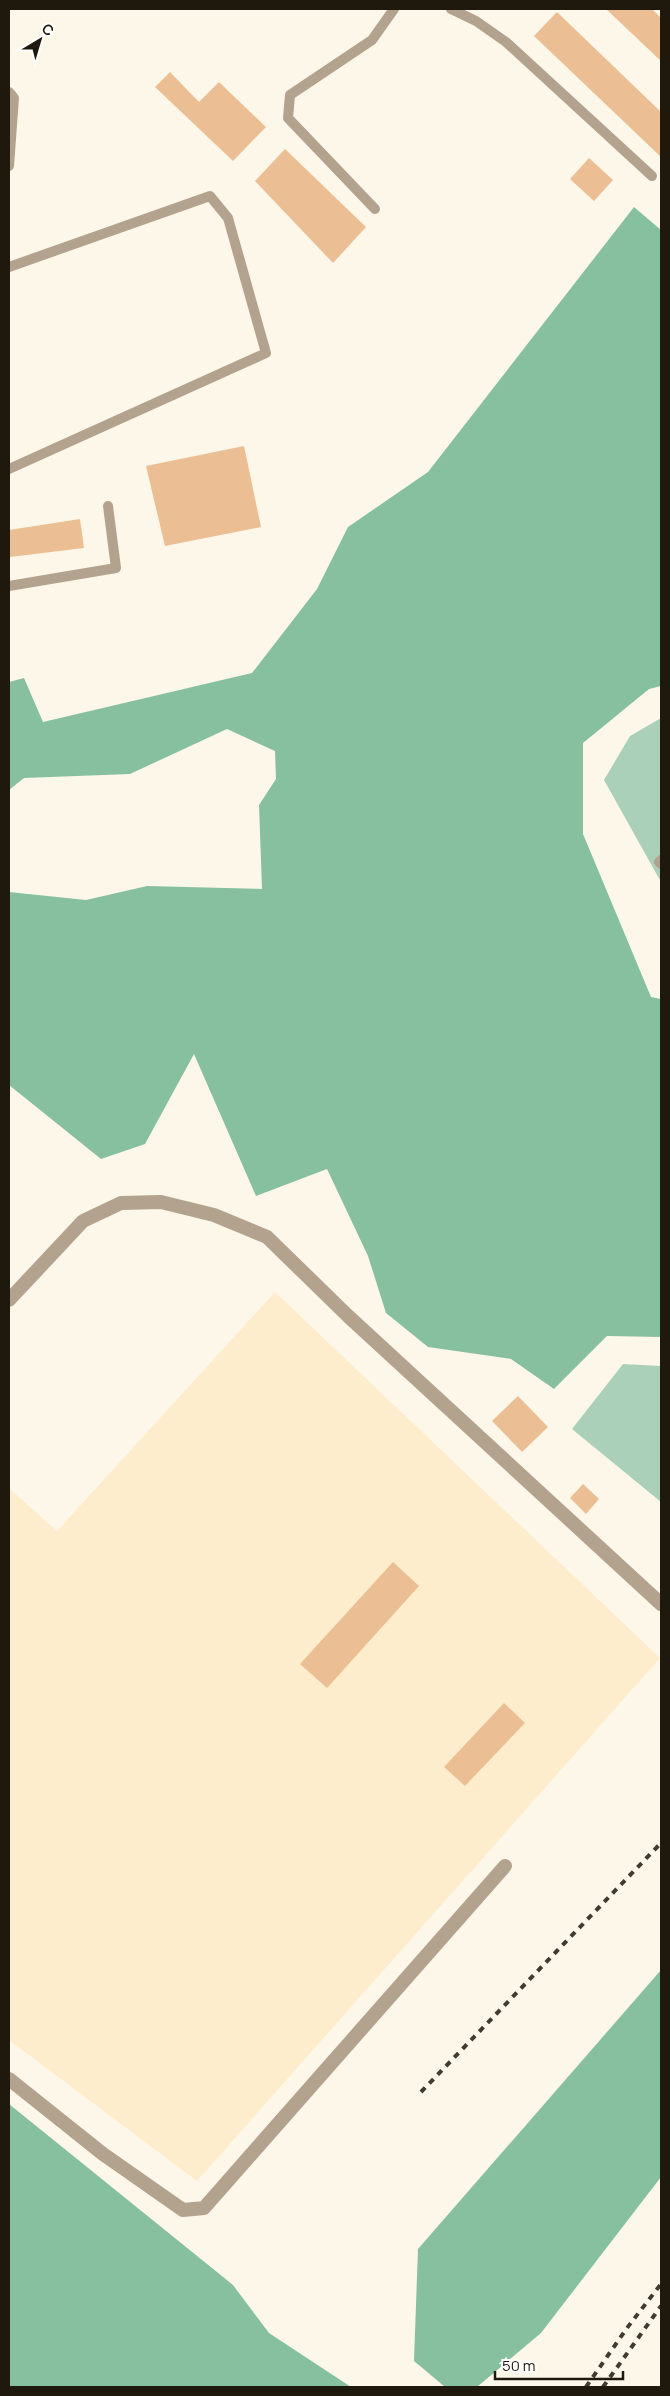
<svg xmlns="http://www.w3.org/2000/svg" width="670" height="2396" font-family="Manrope,sans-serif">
  <rect width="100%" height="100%" fill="#fdf7e9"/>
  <path fill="#fdedcc" d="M275,1292l385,366 -463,523 -188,-141v-552l48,43z"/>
  <g fill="#aad0b9">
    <path d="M661,718v164l-57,-102 26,-44z"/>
    <path d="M623,1364l38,2v136l-89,-73z"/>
  </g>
  <g fill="#87c09f">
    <path d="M634,207l27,23v456l-12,3 -66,54v91l68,163 10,2v338l-54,-1 -53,53 -43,-30 -83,-12 -42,-34 -18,-57 -41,-87 -71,27 -62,-142 -49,90 -44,15 -92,-74v-193l77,8 61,-14 115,3 -3,-84 17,-26 -1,-28 -48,-22 -97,45 -106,4 -15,12v-108l15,-4 19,44 209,-49 65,-84 31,-62 80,-55z"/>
    <path d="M661,1970v207l-120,156 -64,54h-32l-31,-26 4,-112z"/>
    <path d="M9,2104l224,181 36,48 82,54h-342z"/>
  </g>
  <g fill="#ebbf93">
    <path d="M606,9h46l9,9v43z"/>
    <path d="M557,12l104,100v45l-127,-121z"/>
    <path d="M170,72l29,30 20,-20 47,45 -33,34 -78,-74z"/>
    <path d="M285,149l81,78 -33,36 -78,-82z"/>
    <path d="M589,158l24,22 -19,21 -24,-22z"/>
    <path d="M244,446l17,81 -96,19 -19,-80z"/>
    <path d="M80,519l4,29 -74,9 -1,-27z"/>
    <path d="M518,1396l30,31 -26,25 -30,-31z"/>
    <path d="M583,1484l16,15 -13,15 -16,-16z"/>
    <path d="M393,1562l26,24 -92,102 -27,-24z"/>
    <path d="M504,1703l21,20 -60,63 -21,-19z"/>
  </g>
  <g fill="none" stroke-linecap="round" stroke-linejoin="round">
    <g stroke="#b3a38e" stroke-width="10">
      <path d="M451,9l25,12 30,21 146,134"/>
      <path d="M9,92l5,6 -5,68"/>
      <path d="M375,209l-87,-91 2,-23 82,-55 22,-31"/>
      <path d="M9,267l201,-71 18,22 38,135 -257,116"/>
      <path d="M9,586l107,-18 -8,-62"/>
      <path d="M661,860l-2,2 2,2"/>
    </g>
    <g stroke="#b3a38e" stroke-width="14">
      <path d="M9,1300l74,-79 38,-18 40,-1 53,13 53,22 81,79 313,288"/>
      <path d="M9,2079l94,75 80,56 21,-2 301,-342"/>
    </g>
    <g stroke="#403b2e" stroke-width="4" stroke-dasharray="6 6" stroke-linecap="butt">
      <path d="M421,2092l240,-249"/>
      <path d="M586,2387l41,-59 34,-44"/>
      <path d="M603,2387l58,-81"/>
    </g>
  </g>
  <rect width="670" height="2396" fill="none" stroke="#1e190c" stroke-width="20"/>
  <g transform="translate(40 40) rotate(38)" stroke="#ffffff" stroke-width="4" paint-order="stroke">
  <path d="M0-4L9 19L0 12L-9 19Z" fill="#1e190c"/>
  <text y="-8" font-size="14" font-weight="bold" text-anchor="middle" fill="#1e190c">С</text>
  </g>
  <path d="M495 2371v8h128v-8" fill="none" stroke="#1e190c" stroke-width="2.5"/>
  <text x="502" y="2371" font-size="15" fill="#1e190c" stroke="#ffffff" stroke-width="4" paint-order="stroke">50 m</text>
</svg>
